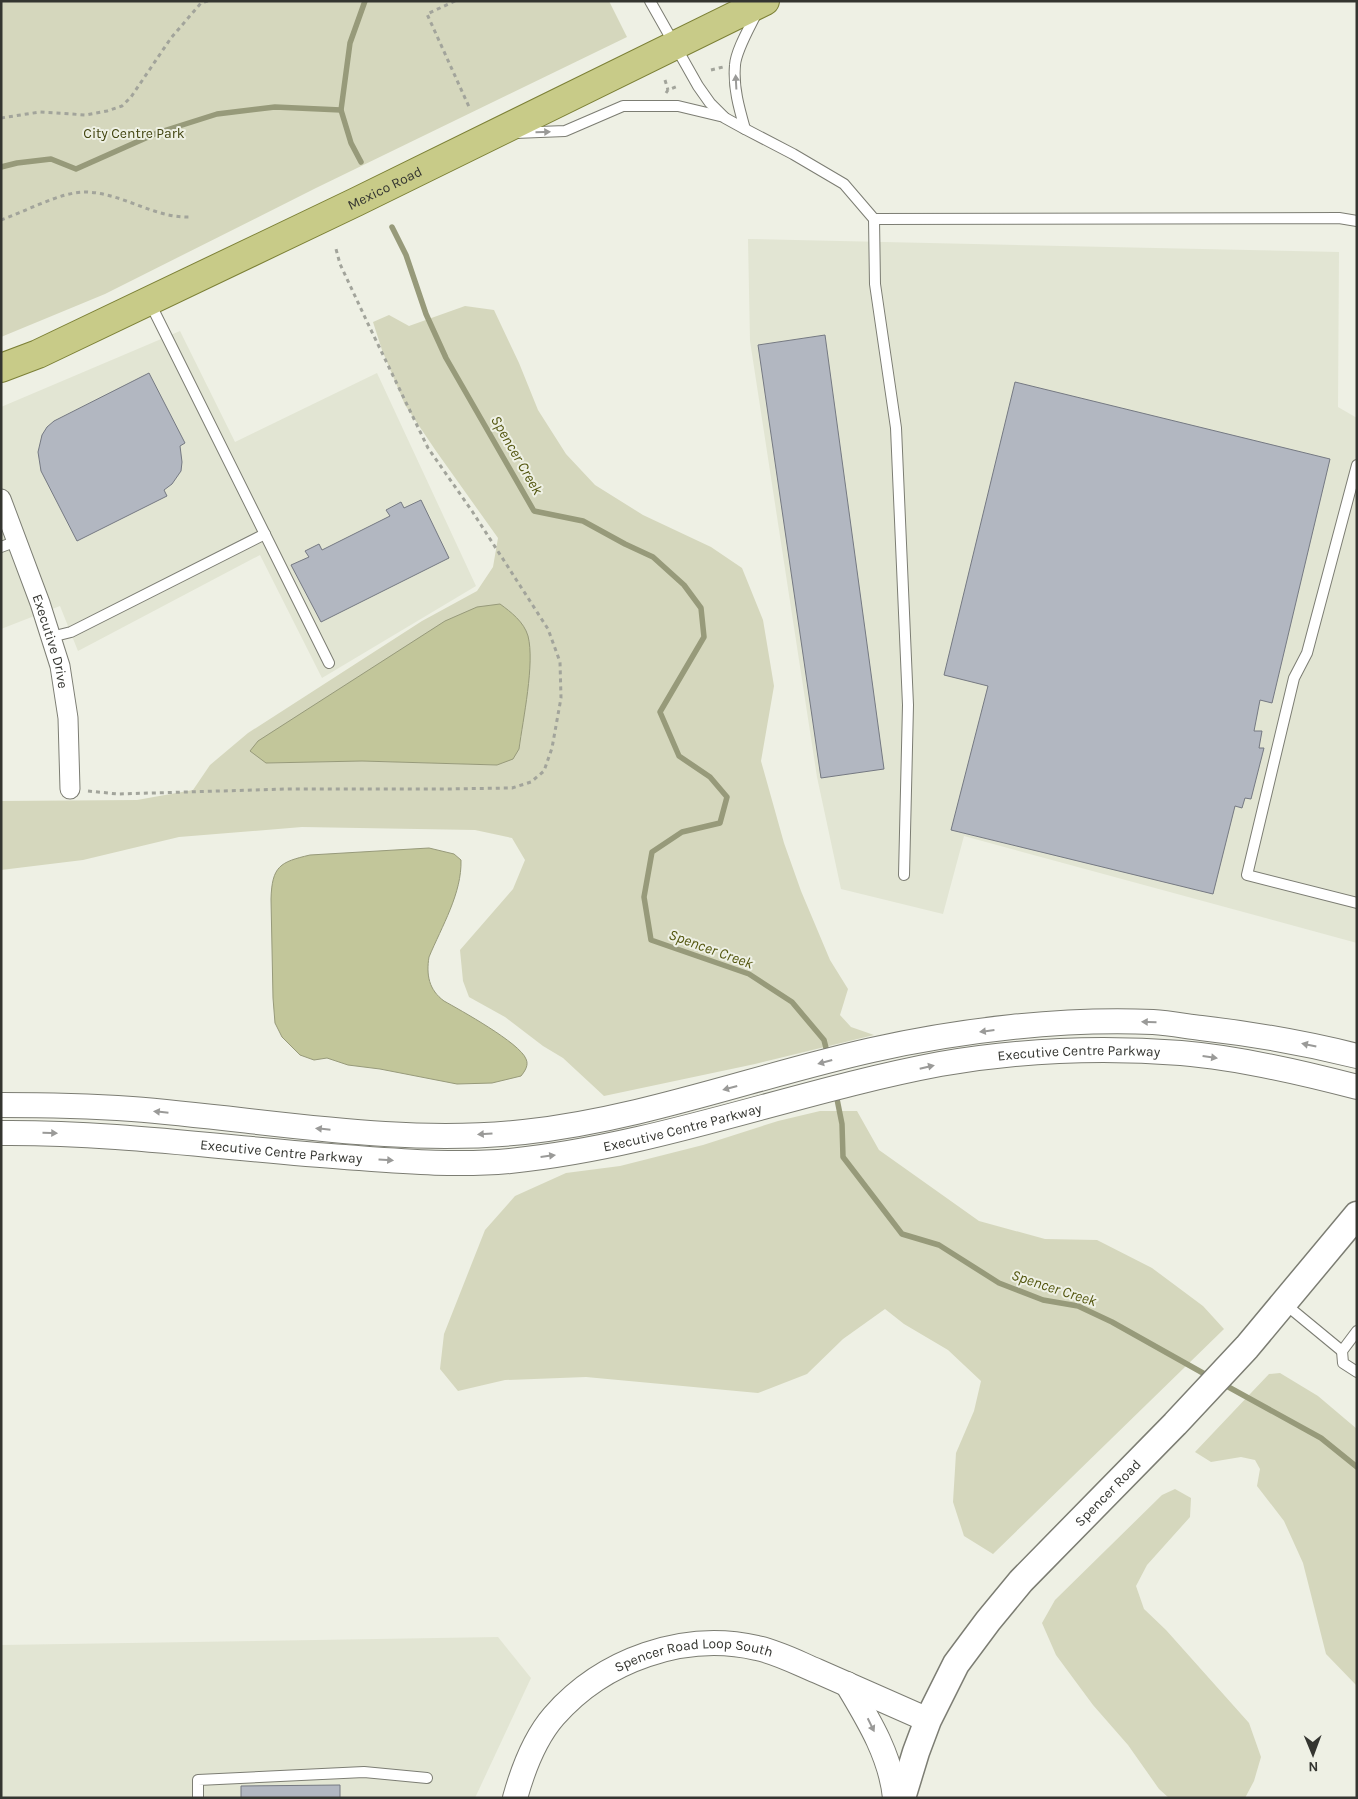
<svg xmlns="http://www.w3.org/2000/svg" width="1358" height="1799" font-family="Karla,sans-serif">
  <rect width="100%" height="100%" fill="#eef0e4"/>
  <g fill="#e2e5d3">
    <path d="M748,239l591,13 -1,155 19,11v525l-393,-107 -21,78 -102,-25 -24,-112 -67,-436z"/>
    <path d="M180,331l55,111 142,-69 99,213 -154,92 -62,-123 -182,96 -18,-45 -59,23v-222z"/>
    <path d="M498,1637l33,41 -56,120h-474v-153z"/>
  </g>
  <g fill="#d5d7bd" fill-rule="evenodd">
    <path d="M1,1h608l18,36 -311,151 -211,106 -104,43z"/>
    <path d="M465,306l29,4 25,53 19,47 28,44 29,31 48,30 68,32 31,21 21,52 11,66 -13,75 23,82 17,48 29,69 18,29 -8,26 11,12 23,8 -119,29 -151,32 -41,-38 -20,-12 -38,-29 -36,-20 -6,-16 -3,-31 53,-61 12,-29 -13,-22 -37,-8 -173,-3 -123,10 -96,23 -82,10v-69l136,-1 56,-10 17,-25 38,-32 174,-112 55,-30 16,-24 5,-29 -62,-87 -31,-46 -23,-55 -9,-28 16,-7 20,11zM530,656l-11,93 -15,13 -7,3 -135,-4 -95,2z"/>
    <path d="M820,1111h37l22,39 100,71 66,18 52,1 55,28 51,38 21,23 -231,225 -29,-18 -11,-34 3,-49 18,-42 7,-30 -33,-31 -44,-26 -19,-15 -42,30 -36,35 -49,19 -172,-16 -81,3 -47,11 -18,-22 4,-35 41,-104 30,-34 51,-23 54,-7 83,-21 75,-24z"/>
    <path d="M1280,1373l38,23 39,33v257l-31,-32 -23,-91 -19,-42 -27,-35 3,-17 -5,-9 -14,-3 -30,5 -16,-10 74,-78z"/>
    <path d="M1175,1489l16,9 -1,19 -43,48 -11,21 8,23 22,21 83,93 12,34 -7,24 -9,17h-76l-10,-9 -31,-44 -35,-40 -37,-50 -14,-32 13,-23 107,-105z"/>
  </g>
  <g fill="#c2c69a" stroke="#979a7a">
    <path d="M500,604c11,8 24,18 28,32 7,27 -5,83 -9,113l-6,10 -16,6 -135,-4 -96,2 -16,-12 8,-10 187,-120 32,-14z"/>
    <path d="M429,848l25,6 7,6c1,33 -19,66 -32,97 -3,18 0,33 15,44 16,9 76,42 82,58 3,6 -1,12 -5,17l-29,7 -35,1 -77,-15 -32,-4 -21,-7 -13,2 -14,-5 -18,-18 -7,-14 -2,-25 -2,-99c1,-33 9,-37 39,-44z"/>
  </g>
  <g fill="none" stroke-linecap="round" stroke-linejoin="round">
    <g stroke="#979a7a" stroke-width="5.5">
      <path d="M361,162l-10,-19 -10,-33 9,-67 15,-42"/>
      <path d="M1,167l16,-4 34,-4 25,10 81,-36 60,-19 58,-7 66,3"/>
      <path d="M392,227l14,28 20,59 20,44 88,153 49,10 42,23 28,13 31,28 17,23 3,29 -44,75 19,44 31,21 17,20 -7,26 -38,9 -30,20 -8,45 7,43 98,34 43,28 32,38 4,16"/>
      <path d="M836,1094l6,30 1,33 59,77 37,11 60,38 44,17 35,6 34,16 98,55"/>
      <path d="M1223,1384l98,54 36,29"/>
    </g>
  </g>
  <g fill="#b2b7c1" stroke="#757982">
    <path d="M825,335l59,434 -63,9 -63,-433z"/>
    <path d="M149,373l36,70 -5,3 2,16 -1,9 -9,13 -8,6 3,6 -90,45 -36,-70 -3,-19 4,-17 5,-8 7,-6z"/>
    <path d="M1015,382l315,77 -58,244 -12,-3 -6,31h8l-3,17h5l-13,51 -6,-1 -3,10 -7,-2 -22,88 -262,-64 37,-144 -44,-11z"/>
    <path d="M421,500l28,58 -128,64 -30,-57 18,-8 -4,-6 14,-7 3,6 68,-34 -4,-6 15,-8 3,6z"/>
    <path d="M340,1785v13h-99v-12z"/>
  </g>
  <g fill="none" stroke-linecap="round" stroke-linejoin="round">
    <g stroke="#7c7d73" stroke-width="12">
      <g id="service">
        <path d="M650,1l48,85 12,17 15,15 20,11 48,25 51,30 30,35 1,65 21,144 12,277 -4,170"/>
        <path d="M745,129c-6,-21 -12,-42 -10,-64 1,-15 16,-40 22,-53"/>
        <path d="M515,133l50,-2 58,-25h55l46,11"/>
        <path d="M874,219l465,-1 18,3"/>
        <path d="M149,301l180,362"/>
        <path d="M1357,465l-50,188 -13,25 -47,197 110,28"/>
        <path d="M1,547l16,-6"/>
        <path d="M51,637l20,-5 194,-98"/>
        <path d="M1285,1304l57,47"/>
        <path d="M1357,1331l-15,20 1,12 14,9"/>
        <path d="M198,1798v-18l166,-8 63,6"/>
      </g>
    </g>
    <g stroke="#7c7d73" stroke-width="21">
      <g id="minor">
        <path id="s1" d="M1,499l39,104 20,63 8,52 2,71"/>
      </g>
    </g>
    <g stroke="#7c7d73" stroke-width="26">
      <g id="tertiary">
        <path d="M1,1105c44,0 88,1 131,4 130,10 261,37 392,23 119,-13 232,-56 348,-82 88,-20 192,-32 281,-28 16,1 32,4 48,6 53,6 104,15 156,28"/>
        <path id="s2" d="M1,1133c116,-1 229,16 344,24 55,4 110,9 165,4 147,-15 286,-70 430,-97 80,-14 160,-17 241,-11 59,5 119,19 176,34"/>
        <path d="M847,1684c21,35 44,72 48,114"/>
        <path id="s3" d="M515,1798c8,-29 19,-59 39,-82 49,-56 130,-85 203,-68 20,4 41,15 60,23 37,16 74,33 111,49"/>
      </g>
    </g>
    <g stroke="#7c7d73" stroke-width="29">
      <g id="secondary">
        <path id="s4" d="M902,1798l14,-46 12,-32 28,-56 32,-43 33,-40 154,-157 72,-77 110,-132"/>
      </g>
    </g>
    <g stroke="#7c8036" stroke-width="30">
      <g id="primary">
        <path id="s5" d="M1,368l37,-14 318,-152 409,-201"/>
      </g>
    </g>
    <g stroke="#a2a49b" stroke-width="3" stroke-dasharray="4 4" stroke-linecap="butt">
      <path d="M455,1l-28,13 43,95"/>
      <path d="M711,70l12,-3"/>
      <path d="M665,80l3,10"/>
      <path d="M666,93l2,-3 10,-4"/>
      <path d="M1,118l39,-6 46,3 21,-4 15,-5 9,-9 40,-59 30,-35 7,-2"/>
      <path d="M1,220c23,-8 60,-28 83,-28 38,0 70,27 108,25"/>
      <path d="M88,791l30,3 170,-5h157l67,-1 19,-6 13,-11 8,-23 9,-50 -1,-36 -12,-33 -76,-118 -44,-63 -58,-120 -30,-64 -4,-15"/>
    </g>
    <use href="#service" stroke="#fff" stroke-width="10"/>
    <use href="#minor" stroke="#fff" stroke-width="19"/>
    <use href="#tertiary" stroke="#fff" stroke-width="24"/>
    <use href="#secondary" stroke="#fff" stroke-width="26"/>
    <use href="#primary" stroke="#c8cb88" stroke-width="28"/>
  </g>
  <defs><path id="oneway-solid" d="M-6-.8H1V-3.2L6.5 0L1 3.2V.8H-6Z" transform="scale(1.25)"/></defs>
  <g fill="#9a9a98">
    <use href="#oneway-solid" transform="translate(736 82) rotate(-93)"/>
    <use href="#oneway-solid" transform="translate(543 132) rotate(-2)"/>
    <use href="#oneway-solid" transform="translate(1149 1022) rotate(-179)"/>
    <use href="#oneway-solid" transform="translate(987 1031) rotate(173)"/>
    <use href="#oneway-solid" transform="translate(1309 1045) rotate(-168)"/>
    <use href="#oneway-solid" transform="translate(1210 1057) rotate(8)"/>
    <use href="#oneway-solid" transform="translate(825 1062) rotate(165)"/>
    <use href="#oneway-solid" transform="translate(927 1067) rotate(-13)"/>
    <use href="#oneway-solid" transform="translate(730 1088) rotate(165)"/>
    <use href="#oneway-solid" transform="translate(161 1112) rotate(-174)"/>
    <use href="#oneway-solid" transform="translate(323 1129) rotate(-174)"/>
    <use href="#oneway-solid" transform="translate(50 1133) rotate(1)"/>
    <use href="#oneway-solid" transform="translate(485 1134) rotate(176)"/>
    <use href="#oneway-solid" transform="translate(548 1156) rotate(-7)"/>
    <use href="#oneway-solid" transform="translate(386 1160) rotate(4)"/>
    <use href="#oneway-solid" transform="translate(871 1725) rotate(64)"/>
  </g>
  <g text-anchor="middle" stroke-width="4" stroke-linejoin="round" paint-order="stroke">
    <g font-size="14" fill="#424511" stroke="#eef0e4">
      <text x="134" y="138">City Centre Park</text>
    </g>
    <g font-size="14" fill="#343530" stroke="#eef0e4">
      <text dy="5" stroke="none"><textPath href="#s5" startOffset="424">Mexico Road</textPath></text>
      <text dy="5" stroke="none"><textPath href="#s1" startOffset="151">Executive Drive</textPath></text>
      <text dy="5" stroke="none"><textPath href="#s2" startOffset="1091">Executive Centre Parkway</textPath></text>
      <text dy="5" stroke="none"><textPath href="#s2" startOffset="686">Executive Centre Parkway</textPath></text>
      <text dy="5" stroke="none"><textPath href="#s2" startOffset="281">Executive Centre Parkway</textPath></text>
      <text dy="5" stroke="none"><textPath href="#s4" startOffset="374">Spencer Road</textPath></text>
      <text dy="5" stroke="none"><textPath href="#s3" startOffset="251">Spencer Road Loop South</textPath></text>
    </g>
    <g font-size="15" font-style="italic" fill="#53560f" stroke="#eef0e4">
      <text transform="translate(517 455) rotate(60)" y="5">Spencer Creek</text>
      <text transform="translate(711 949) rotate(20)" y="5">Spencer Creek</text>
      <text transform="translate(1054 1288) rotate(18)" y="5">Spencer Creek</text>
    </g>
  </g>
  <rect width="1358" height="1799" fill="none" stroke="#343530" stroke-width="5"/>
  <g transform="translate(1313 1754) rotate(179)" stroke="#eef0e4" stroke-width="4" paint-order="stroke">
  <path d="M0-4L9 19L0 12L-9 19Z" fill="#343530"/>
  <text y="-8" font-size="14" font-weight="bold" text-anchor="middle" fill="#343530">N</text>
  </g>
</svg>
